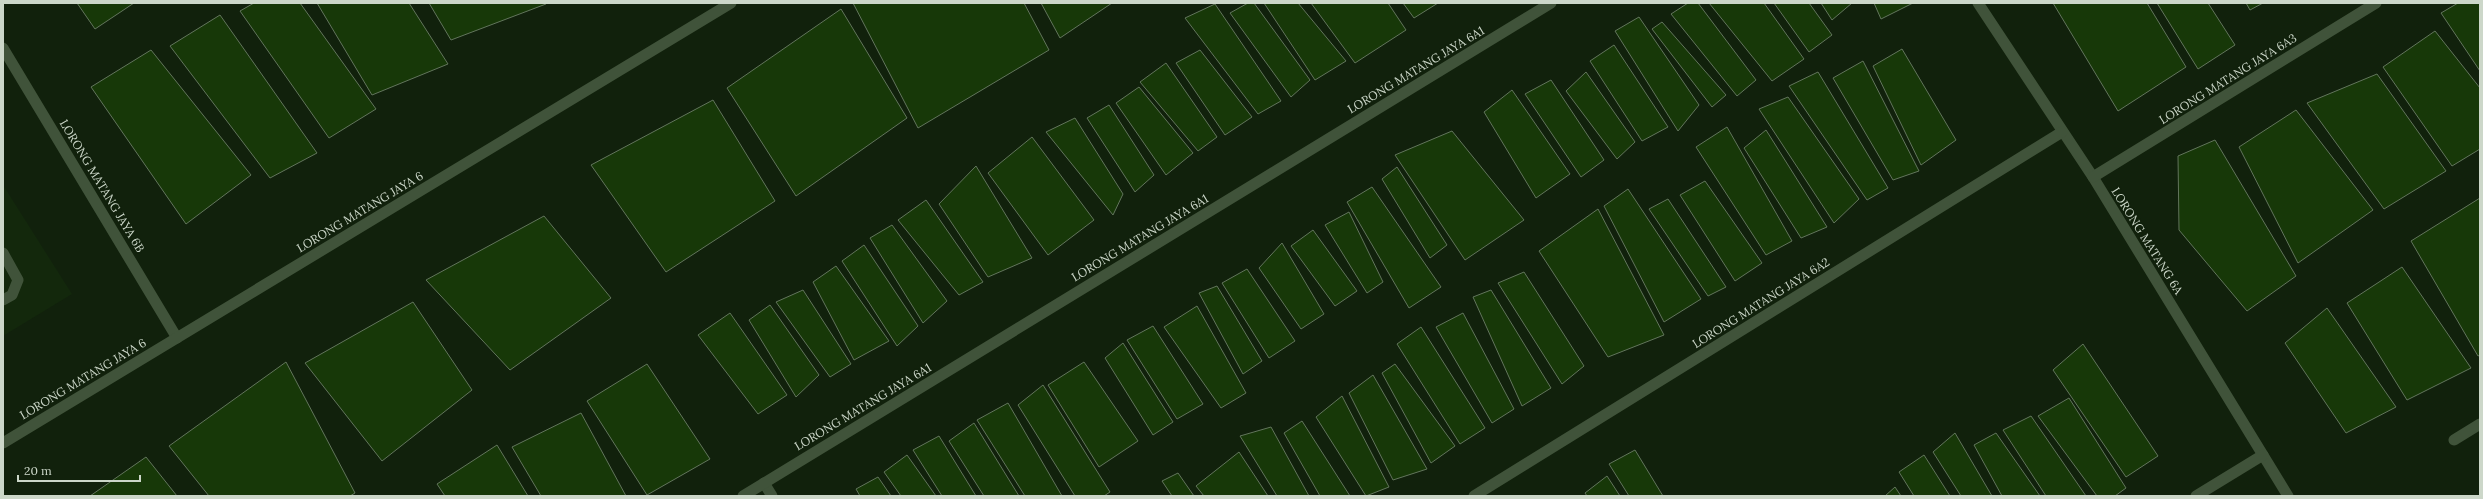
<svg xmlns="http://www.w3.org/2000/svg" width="2483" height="499" font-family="Lora,serif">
  <rect width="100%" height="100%" fill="#11210c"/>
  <path fill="#13280c" d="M3,185l69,109 -69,42z"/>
  <g fill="#173808" stroke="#62755c">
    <path d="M77,3h57l-39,26z"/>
    <path d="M254,3h46l76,106 -47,29 -89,-127z"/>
    <path d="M317,3h92l39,61 -76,31z"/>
    <path d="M429,3h117v1l-95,36z"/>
    <path d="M853,3h171l25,47 -131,78z"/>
    <path d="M1041,3h71l-52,35z"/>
    <path d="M1248,3h6l56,77 -19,17 -61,-84z"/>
    <path d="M1264,3h34l48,58 -31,19z"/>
    <path d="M1311,3h77l18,27 -51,33z"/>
    <path d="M1403,3h35l-24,15z"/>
    <path d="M1688,3h10l58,77 -19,16 -66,-82z"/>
    <path d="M1709,3h55l40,56 -32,22z"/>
    <path d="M1774,3h35l23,32 -23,17z"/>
    <path d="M1821,3h31l-20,17z"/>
    <path d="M1874,3h39l-32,16z"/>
    <path d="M2053,3h94l39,64 -68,44z"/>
    <path d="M2157,3h51l27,42 -37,24z"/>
    <path d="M2246,3h17l-13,7z"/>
    <path d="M2458,3h22v68l-39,-58z"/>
    <path d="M1215,4l66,97 -23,13 -73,-96z"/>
    <path d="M841,9l66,109 -111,78 -69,-108z"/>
    <path d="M220,15l97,138 -47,25 -100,-132z"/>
    <path d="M1639,17l60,88 -21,26 -63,-100z"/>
    <path d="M1662,22l64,73 -14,12 -60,-78z"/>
    <path d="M2435,31l45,57v61l-28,17 -69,-99z"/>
    <path d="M1614,45l54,82 -26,14 -52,-80z"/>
    <path d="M1902,49l54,91 -35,25 -48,-99z"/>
    <path d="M151,50l100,125 -65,49 -95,-137z"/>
    <path d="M1200,50l52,67 -27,18 -49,-72z"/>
    <path d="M1863,61l56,110 -26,9 -60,-102z"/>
    <path d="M1166,63l51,74 -19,14 -58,-69z"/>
    <path d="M1586,72l49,70 -18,17 -51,-68z"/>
    <path d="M1818,72l70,116 -21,12 -78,-114z"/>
    <path d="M2377,74l69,97 -62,38 -77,-106z"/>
    <path d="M1551,80l53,80 -23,17 -56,-83z"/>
    <path d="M1139,87l54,66 -27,22 -50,-72z"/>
    <path d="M1512,90l58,84 -34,24 -52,-86z"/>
    <path d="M1788,97l71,102 -25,24 -75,-114z"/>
    <path d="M713,100l62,101 -109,71 -75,-107z"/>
    <path d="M1109,105l45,70 -19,17 -48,-74z"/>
    <path d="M2296,110l77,100 -75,53 -59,-116z"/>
    <path d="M1075,118l48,76 -10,21 -67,-83z"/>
    <path d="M1727,127l65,114 -26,14 -70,-108z"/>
    <path d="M1766,130l61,97 -26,11 -57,-90z"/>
    <path d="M1452,131l72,89 -59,40 -70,-105z"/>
    <path d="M1032,137l62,83 -46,35 -60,-82z"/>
    <path d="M2215,140l81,136 -49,35 -68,-81 -1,-74z"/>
    <path d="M976,166l56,92 -44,19 -49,-73z"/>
    <path d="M1397,167l50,78 -17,13 -48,-79z"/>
    <path d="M1705,181l57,82 -27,18 -55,-86z"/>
    <path d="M1372,187l69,100 -32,21 -62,-106z"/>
    <path d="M1628,189l73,110 -37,23 -60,-116z"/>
    <path d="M2480,198v157l-2,1 -67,-115z"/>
    <path d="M1668,199l58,88 -18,9 -59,-87z"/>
    <path d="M926,200l57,82 -24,13 -61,-75z"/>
    <path d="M1598,209l66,126 -56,22 -69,-106z"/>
    <path d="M1349,212l34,70 -16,11 -42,-68z"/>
    <path d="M544,216l67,82 -101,72 -84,-90z"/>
    <path d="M892,225l55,76 -24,22 -53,-85z"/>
    <path d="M1313,230l44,61 -22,15 -44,-60z"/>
    <path d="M1282,243l42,71 -23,15 -42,-61z"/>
    <path d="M864,245l54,81 -21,20 -55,-85z"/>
    <path d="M836,266l53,75 -35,19 -41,-78z"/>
    <path d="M2402,267l69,101 -64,32 -60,-97z"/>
    <path d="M1247,269l48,72 -26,17 -47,-75z"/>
    <path d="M1524,272l60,94 -22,18 -64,-101z"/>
    <path d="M1217,286l45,75 -19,13 -44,-81z"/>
    <path d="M803,290l48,74 -21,13 -54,-75z"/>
    <path d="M1491,290l60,98 -29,18 -49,-109z"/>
    <path d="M413,302l59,88 -90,71 -77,-98z"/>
    <path d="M770,305l49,70 -23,22 -47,-77z"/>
    <path d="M1197,306l49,87 -25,15 -57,-81z"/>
    <path d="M2327,308l69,99 -50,26 -61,-90z"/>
    <path d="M730,313l57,82 -29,19 -60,-79z"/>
    <path d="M1463,313l51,96 -22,14 -56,-96z"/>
    <path d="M1153,326l50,78 -26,15 -50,-79z"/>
    <path d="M1421,327l64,101 -25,16 -63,-100z"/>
    <path d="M1123,343l50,79 -20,13 -48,-77z"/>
    <path d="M2083,344l75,112 -32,21 -73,-107z"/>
    <path d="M286,362l69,131 -5,3h-141l-40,-50z"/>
    <path d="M1084,362l54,79 -39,26 -51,-82z"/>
    <path d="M647,364l63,95 -63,36 -60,-94z"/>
    <path d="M1395,364l60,82 -24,17 -49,-90z"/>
    <path d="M1373,375l54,94 -34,11 -44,-87z"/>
    <path d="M1043,385l67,107 -6,4h-29l-57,-91z"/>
    <path d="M1342,396l47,91 -23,9 -50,-79z"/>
    <path d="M2069,398l57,90 -11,8h-18l-59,-80z"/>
    <path d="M1008,403l54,93h-37l-48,-76z"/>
    <path d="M581,413l45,83h-85l-29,-49z"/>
    <path d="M2031,416l55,80h-40l-43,-66z"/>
    <path d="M1302,421l48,75h-30l-36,-63z"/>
    <path d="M974,423l45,73h-35l-35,-55z"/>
    <path d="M1271,427l38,69h-32l-37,-60z"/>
    <path d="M1955,433l37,63h-31l-28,-44z"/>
    <path d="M1996,433l44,63h-38l-28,-51z"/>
    <path d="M939,436l37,60h-34l-29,-46z"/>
    <path d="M497,445l31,51h-83l-8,-12z"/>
    <path d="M1635,450l28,46h-34l-20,-32z"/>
    <path d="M1239,452l29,44h-64l-8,-10z"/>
    <path d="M907,455l29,41h-35l-17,-24z"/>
    <path d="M1924,455l26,41h-36l-15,-24z"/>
    <path d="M146,457l31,39h-87z"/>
    <path d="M1178,473l16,23h-22l-10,-15z"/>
    <path d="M1607,476l13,20h-33l-2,-3z"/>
    <path d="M878,477l13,19h-31l-4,-7z"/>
    <path d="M1895,487l6,9h-16z"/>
  </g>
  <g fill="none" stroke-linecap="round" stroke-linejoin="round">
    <g stroke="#40533a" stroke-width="11">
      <path d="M1978,3l115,174 195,319"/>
      <path d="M3,48l174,290"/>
      <path d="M2093,177l283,-174"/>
      <path d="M3,253l15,27 -6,15 -9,5"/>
      <path d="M2454,440l26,-16"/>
      <path d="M3,443l728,-440"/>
      <path d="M764,483l8,13"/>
      <path d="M743,496l808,-493"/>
      <path d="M1474,496l588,-364"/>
      <path d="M2196,496l67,-41"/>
    </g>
  </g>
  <g text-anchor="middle" stroke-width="3" stroke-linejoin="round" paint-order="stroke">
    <g font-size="12" fill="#ccd7c9" stroke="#11210c">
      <text transform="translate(1416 70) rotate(-31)" y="4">LORONG MATANG JAYA 6A1</text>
      <text transform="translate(2228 79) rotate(-32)" y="4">LORONG MATANG JAYA 6A3</text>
      <text transform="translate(102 186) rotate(59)" y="4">LORONG MATANG JAYA 6B</text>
      <text transform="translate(360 212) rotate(-31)" y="4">LORONG MATANG JAYA 6</text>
      <text transform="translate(1140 238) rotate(-31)" y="4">LORONG MATANG JAYA 6A1</text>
      <text transform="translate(2147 241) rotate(58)" y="4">LORONG MATANG 6A</text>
      <text transform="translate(1761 303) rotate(-32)" y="4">LORONG MATANG JAYA 6A2</text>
      <text transform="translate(83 379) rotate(-31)" y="4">LORONG MATANG JAYA 6</text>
      <text transform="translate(863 407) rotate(-31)" y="4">LORONG MATANG JAYA 6A1</text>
    </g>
  </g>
  <rect width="2483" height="499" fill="none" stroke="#ccd7c9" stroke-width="8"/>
  <path d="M18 475v6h122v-6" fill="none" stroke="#ccd7c9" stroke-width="2"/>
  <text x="24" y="475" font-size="12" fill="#ccd7c9" stroke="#11210c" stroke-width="3" paint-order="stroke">20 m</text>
</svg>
